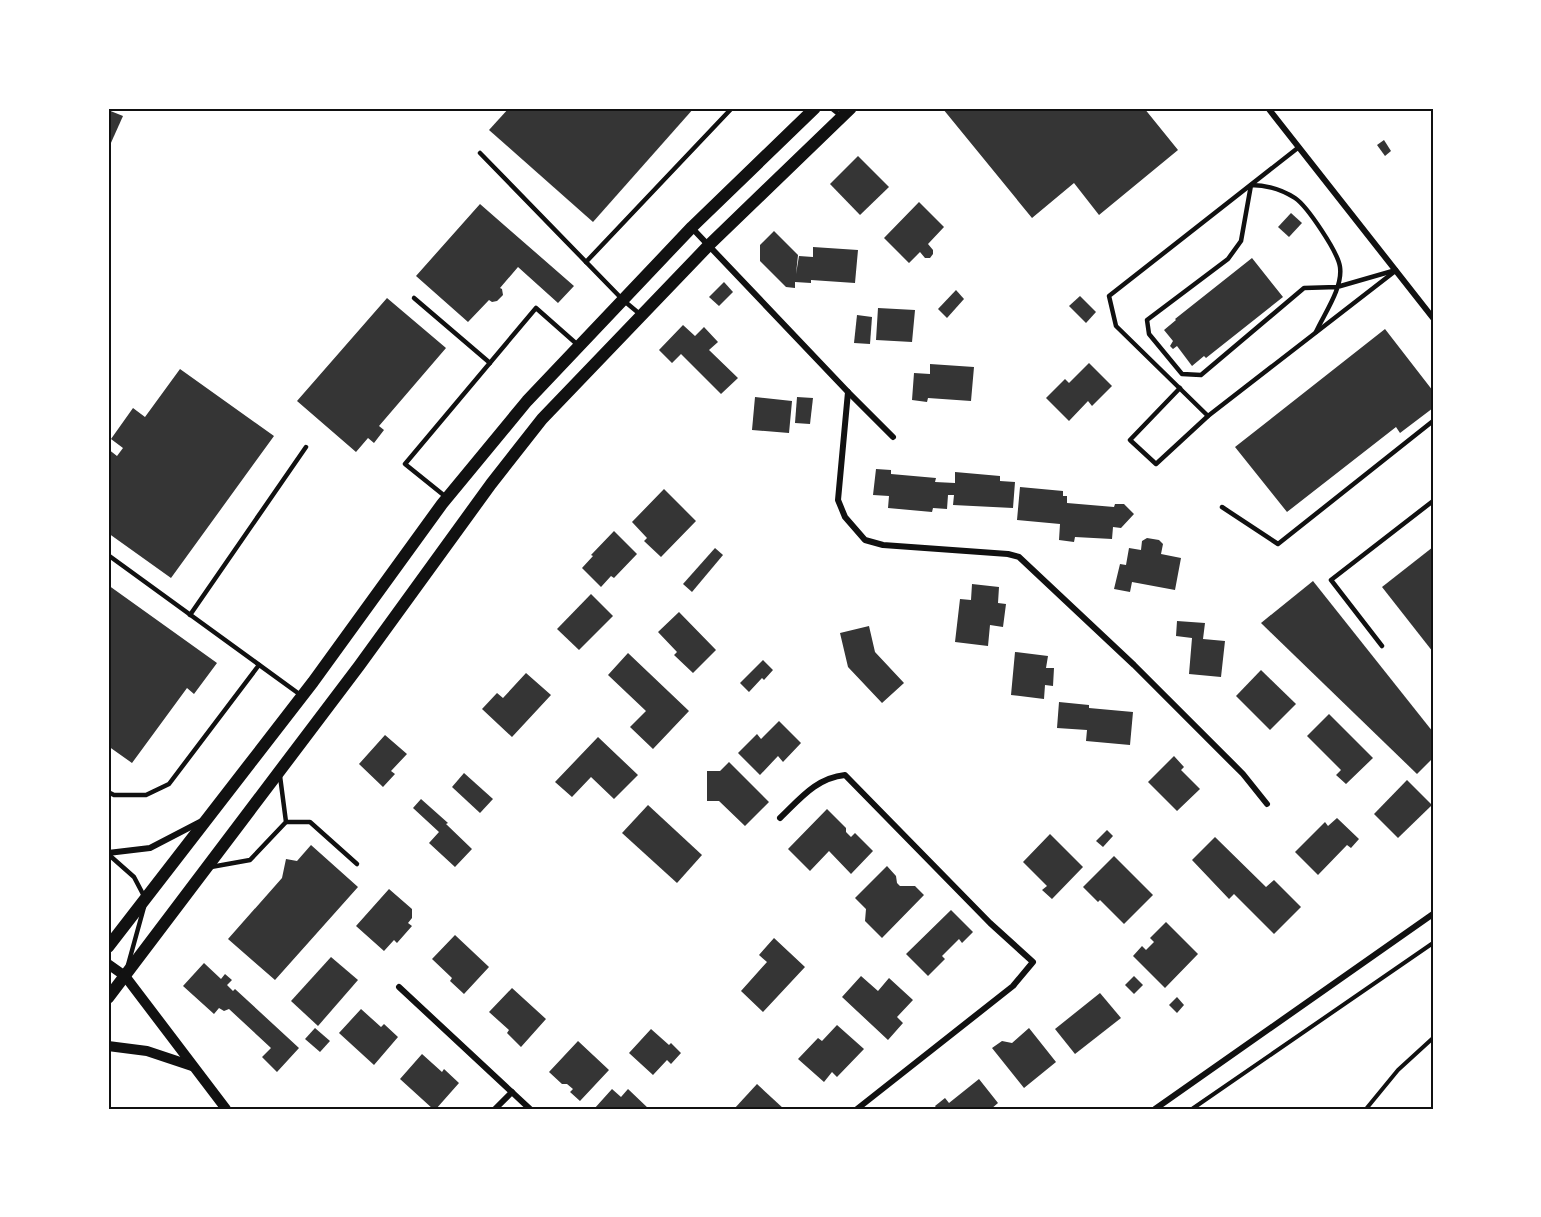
<svg xmlns="http://www.w3.org/2000/svg" width="1541" height="1217" font-family="Bitter,serif">
  <rect width="100%" height="100%" fill="#fff"/>
  <g fill="#353535">
    <path d="M509,108h185l-101,114 -104,-92z"/>
    <path d="M944,108h200l34,42 -79,65 -25,-32 -42,35 -89,-109z"/>
    <path d="M108,110l15,6 -13,29 -2,-1z"/>
    <path d="M1384,140l7,11 -6,5 -8,-11z"/>
    <path d="M858,156l31,31 -29,28 -30,-31z"/>
    <path d="M919,202l25,25 -16,17 5,6v4l-3,4h-5l-5,-6 -11,11 -25,-25z"/>
    <path d="M480,204l94,82 -16,17 -40,-36 -18,21 2,1 1,6 -6,6 -5,1 -3,-2 -21,22 -52,-46z"/>
    <path d="M1291,213l11,10 -13,14 -11,-10z"/>
    <path d="M774,231l24,24 -2,19 3,-18 14,1v-10l45,3 -3,33 -44,-3v3l-16,-1v6l-9,-1 -26,-26v-16z"/>
    <path d="M1252,258l31,39 -77,61 -2,-2 -12,10 -15,-20 -4,3 -3,-3 3,-5 -9,-11 12,-10 -1,-1z"/>
    <path d="M724,282l9,10 -14,14 -10,-9z"/>
    <path d="M956,290l8,9 -17,19 -9,-9z"/>
    <path d="M1080,296l16,16 -10,11 -17,-17z"/>
    <path d="M387,298l59,50 -67,78 5,4 -10,13 -6,-5 -12,14 -59,-51z"/>
    <path d="M878,308l37,2 -3,32 -36,-2z"/>
    <path d="M857,315l15,2 -2,27 -16,-1z"/>
    <path d="M683,325l12,11 9,-9 14,15 -9,8 29,28 -17,16 -40,-40 -9,9 -13,-13z"/>
    <path d="M1385,329l48,62v17l-33,25 -4,-6 -109,85 -52,-65z"/>
    <path d="M1089,363l23,23 -20,20 -4,-5 -19,20 -23,-23 19,-19 4,4z"/>
    <path d="M930,364l44,3 -3,34 -43,-3 -1,4 -15,-2 2,-27 16,1z"/>
    <path d="M180,369l94,67 -103,142 -63,-45v-84l9,7 6,-8 -12,-9 22,-31 12,9z"/>
    <path d="M755,397l37,4 -3,32 -37,-3z"/>
    <path d="M797,397l16,1 -3,26 -15,-1z"/>
    <path d="M876,469l15,1v4l45,4 -1,4 20,1v-11l45,4v5l15,1 -2,26 -60,-3 1,-10h-6l-1,14 -14,-1 -1,4 -44,-4 1,-12 -16,-1z"/>
    <path d="M1020,487l43,4v5h4v7l47,4 1,-3h9l10,10 -13,14 -8,-1 -1,12 -37,-2 -1,5 -15,-2 1,-16 -43,-4z"/>
    <path d="M664,489l32,32 -35,36 -17,-16 3,-3 -15,-16z"/>
    <path d="M614,531l23,23 -23,24 -3,-2 -10,11 -19,-19 11,-12 -2,-1z"/>
    <path d="M1147,538l12,2 4,4 -2,10 20,4 -6,32 -43,-8 -2,10 -16,-3 6,-25 6,1 3,-17 12,2 1,-9z"/>
    <path d="M1433,547v105l-51,-65z"/>
    <path d="M715,548l8,7 -31,37 -9,-8z"/>
    <path d="M1313,581l120,151v26l-16,16 -156,-151z"/>
    <path d="M972,584l27,3 -1,16 8,1 -3,23 -13,-2 -2,21 -33,-4 5,-43 11,1z"/>
    <path d="M108,585l109,78 -23,31 -7,-6 -55,75 -24,-17z"/>
    <path d="M591,594l22,22 -34,34 -22,-21z"/>
    <path d="M679,612l37,38 -23,23 -19,-18 3,-3 -19,-20z"/>
    <path d="M1177,621l28,2 -2,16 22,2 -4,36 -32,-3 3,-36 -16,-2z"/>
    <path d="M869,626l6,26 29,31 -22,20 -34,-36 -8,-34z"/>
    <path d="M1015,652l33,4 -2,12h8l-1,18 -8,-1 -1,14 -33,-4z"/>
    <path d="M628,653l61,58 -36,38 -23,-22 16,-16 -38,-36z"/>
    <path d="M763,660l10,10 -9,10 -2,-2 -13,14 -9,-9z"/>
    <path d="M1261,670l35,34 -26,26 -34,-34z"/>
    <path d="M526,673l25,22 -39,42 -30,-28 15,-16 6,5z"/>
    <path d="M1059,702l30,3v3l44,4 -3,33 -44,-4 1,-11 -30,-2z"/>
    <path d="M1329,714l44,44 -27,26 -10,-9 5,-5 -34,-34z"/>
    <path d="M779,721l22,22 -18,19 -5,-6 -18,19 -22,-22 19,-19 4,5z"/>
    <path d="M385,735l22,19 -16,17 4,3 -12,13 -24,-23z"/>
    <path d="M598,737l40,38 -24,24 -23,-22 -19,20 -17,-15z"/>
    <path d="M1174,756l10,11 -3,3 19,19 -23,22 -29,-29z"/>
    <path d="M729,762l40,40 -24,24 -26,-25h-12v-30h13z"/>
    <path d="M464,773l29,26 -13,14 -28,-26z"/>
    <path d="M1407,780l25,25 -34,33 -24,-24z"/>
    <path d="M421,799l27,24 -2,1 26,25 -17,18 -26,-24 10,-11 -26,-24z"/>
    <path d="M648,805l54,50 -25,28 -55,-50z"/>
    <path d="M827,809l19,19v4l5,5 4,-4 18,18 -22,23 -22,-23 -19,20 -22,-22z"/>
    <path d="M1337,818l22,21 -8,9 -4,-3 -29,30 -23,-23 30,-30 3,4z"/>
    <path d="M1107,830l6,6 -10,11 -7,-6z"/>
    <path d="M1050,834l33,33 -31,32 -10,-9 5,-4 -24,-24z"/>
    <path d="M1215,837l51,50 8,-7 27,27 -27,27 -40,-40 -5,5 -37,-39z"/>
    <path d="M311,845l47,42 -83,93 -47,-41 54,-61 4,-19 11,2z"/>
    <path d="M1114,856l39,39 -29,29 -24,-24 -2,2 -15,-15z"/>
    <path d="M887,866l9,10 1,7 3,3h15l9,9 -42,43 -17,-17 1,-12 -11,-11z"/>
    <path d="M389,889l23,20v9l-4,5 4,3 -15,17 -3,-3 -10,11 -28,-25z"/>
    <path d="M951,910l22,22 -11,11 -3,-4 -17,17 3,3 -17,17 -22,-22z"/>
    <path d="M1166,922l32,32 -33,34 -32,-32 9,-10 4,4 8,-8 -4,-4z"/>
    <path d="M455,935l34,32 -25,27 -14,-13 2,-3 -20,-19z"/>
    <path d="M774,938l31,29 -42,45 -22,-21 26,-29 -8,-7z"/>
    <path d="M331,957l27,23 -40,46 -27,-25z"/>
    <path d="M204,963l17,16 4,-5 7,6 -5,5 6,6 2,-2 64,59 -22,24 -15,-15 9,-9 -42,-39 -5,2 -5,-3 -5,6 -31,-28z"/>
    <path d="M861,976l17,15 11,-13 24,22 -16,17 6,6 -15,17 -46,-43z"/>
    <path d="M1134,976l9,9 -9,9 -9,-9z"/>
    <path d="M512,988l34,31 -25,28 -14,-14 2,-3 -20,-18z"/>
    <path d="M1100,993l21,25 -46,36 -20,-25z"/>
    <path d="M1177,997l7,8 -7,8 -8,-8z"/>
    <path d="M361,1009l20,18 3,-3 14,13 -24,28 -35,-32z"/>
    <path d="M837,1025l27,24 -27,28 -5,-5 -8,10 -26,-23 20,-21 4,3z"/>
    <path d="M315,1028l15,13 -10,11 -15,-13z"/>
    <path d="M1029,1028l27,34 -32,26 -32,-40 10,-7 10,2z"/>
    <path d="M651,1029l18,16 2,-2 10,10 -10,11 -4,-4 -14,15 -24,-22z"/>
    <path d="M578,1041l31,29 -29,31 -10,-9 3,-3 -6,-5h-5l-13,-12z"/>
    <path d="M422,1054l20,18 2,-3 15,14 -23,26h-3l-33,-30z"/>
    <path d="M979,1079l19,24 -7,6h-54l-2,-3 10,-8 4,5z"/>
    <path d="M757,1084l27,25h-50z"/>
    <path d="M612,1089l9,8 7,-8 21,20h-55z"/>
  </g>
  <g fill="none" stroke-linecap="round" stroke-linejoin="round">
    <g stroke="#111" stroke-width="4">
      <path d="M1192,1109l241,-166"/>
      <path d="M1366,1109l32,-39 35,-32"/>
    </g>
    <g stroke="#111" stroke-width="4.5">
      <path d="M831,108l10,8"/>
      <path d="M480,153l143,147 18,15"/>
      <path d="M586,262l146,-154"/>
      <path d="M414,298l76,65"/>
      <path d="M1316,332c8,-18 27,-44 24,-65 -2,-15 -33,-61 -45,-69 -14,-9 -28,-13 -44,-13l-10,56 -13,18 -81,61 2,14 33,40 19,1 103,-87 33,-1 59,-17"/>
      <path d="M1180,388l-50,52 26,24 52,-48 186,-144"/>
      <path d="M1208,416l-92,-90 -7,-30 190,-149"/>
      <path d="M446,497l-41,-33 131,-156 43,38"/>
      <path d="M1222,507l56,37 155,-123"/>
      <path d="M108,555l194,141"/>
      <path d="M190,615l116,-168"/>
      <path d="M1382,646l-51,-66 102,-79"/>
      <path d="M108,792l6,3h32l23,-11 90,-119"/>
      <path d="M286,822h24l47,42"/>
      <path d="M108,854l26,23 10,19"/>
      <path d="M211,867l39,-7 36,-38 -6,-46"/>
      <path d="M128,965l16,-58"/>
    </g>
    <g stroke="#111" stroke-width="6">
      <path d="M1268,108l165,210"/>
      <path d="M692,228l156,164 -10,108 7,17 20,23 18,5 125,9 11,3 115,108 109,109 24,30"/>
      <path d="M848,392l45,45"/>
      <path d="M780,818c20,-19 36,-40 65,-43l145,148 43,39 -20,24 -156,123"/>
      <path d="M108,853l42,-5 52,-27"/>
      <path d="M399,987l131,122"/>
      <path d="M495,1109l17,-17"/>
      <path d="M1155,1109l278,-195"/>
    </g>
    <g stroke="#111" stroke-width="10">
      <path d="M108,964l17,12 101,133"/>
      <path d="M108,1046l39,5 45,15"/>
    </g>
    <g stroke="#111" stroke-width="12">
      <path d="M108,947l205,-265 129,-178 85,-103 165,-174 123,-119"/>
      <path d="M108,998l251,-332 132,-182 51,-65 167,-174 142,-137"/>
    </g>
  </g>
  <rect width="1541" height="1217" fill="none" stroke="#ffffff" stroke-width="219"/>
  <rect x="110" y="110" width="1322" height="998" fill="none" stroke="#111" stroke-width="2"/>
</svg>
